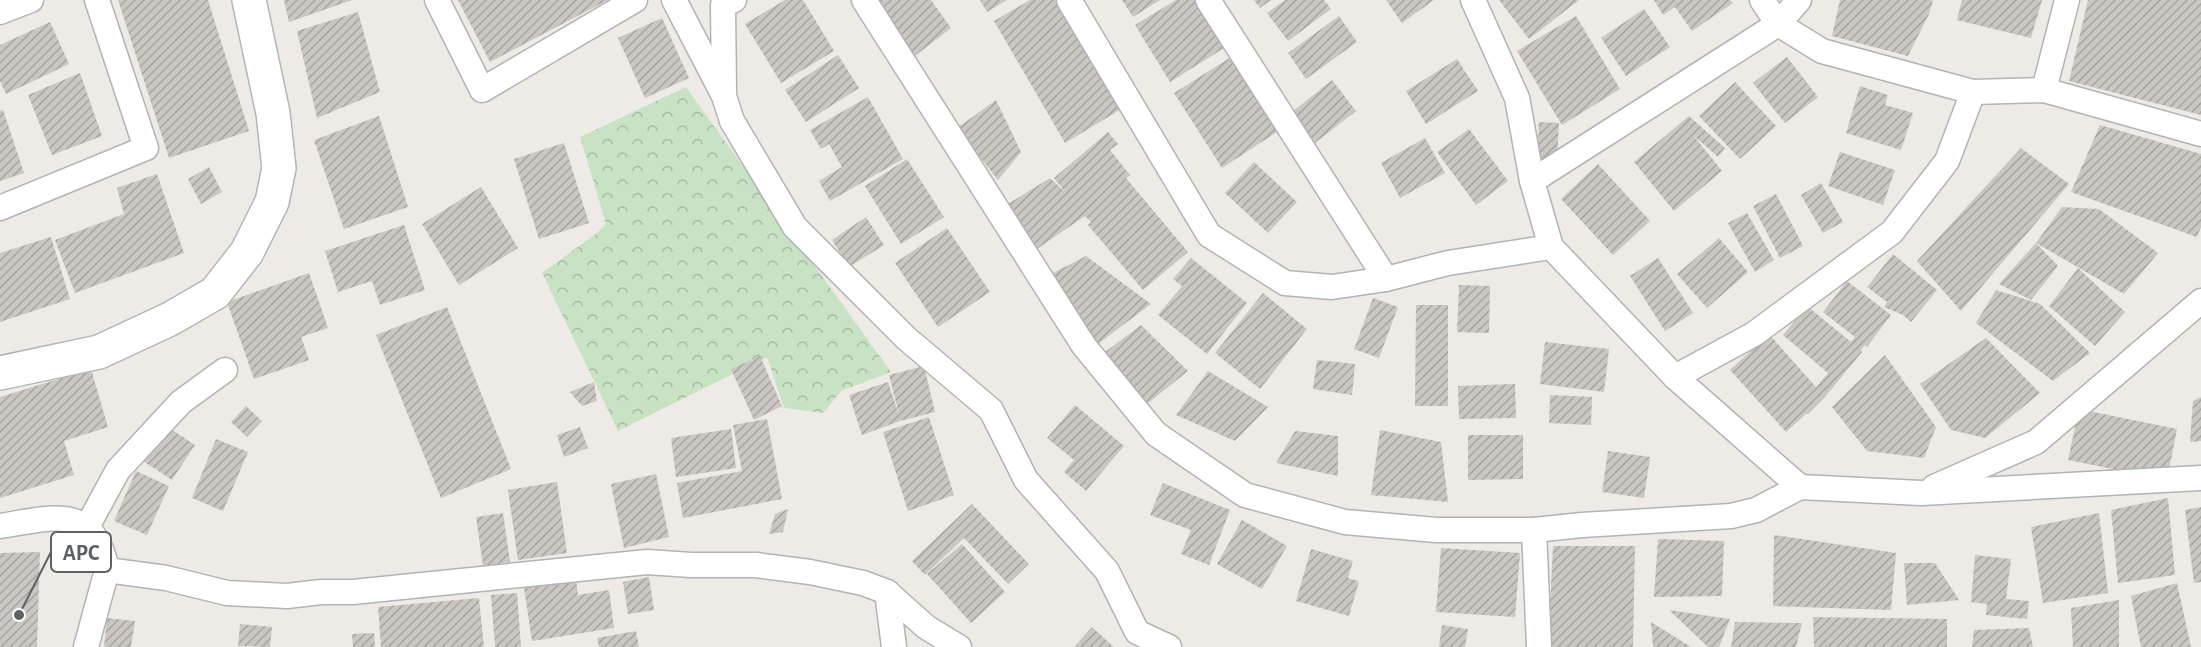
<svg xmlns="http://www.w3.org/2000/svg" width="2201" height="647" font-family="'Alegreya Sans',sans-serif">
  <defs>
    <pattern id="forest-crowns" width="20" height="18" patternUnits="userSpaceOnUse" patternTransform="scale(1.5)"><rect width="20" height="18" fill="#c8e3c4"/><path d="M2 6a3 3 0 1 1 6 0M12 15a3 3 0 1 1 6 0" fill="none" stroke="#a6bba3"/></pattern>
    <pattern id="building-hatch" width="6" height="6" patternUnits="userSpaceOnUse" patternTransform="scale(1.5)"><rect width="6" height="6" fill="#cac6c2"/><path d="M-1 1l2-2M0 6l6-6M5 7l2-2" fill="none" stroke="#a7a4a1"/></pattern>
  </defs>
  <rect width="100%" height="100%" fill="#eeebe6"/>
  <path fill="url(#forest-crowns)" d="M686,87l205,285 -50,19 -18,22 -39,-5 -17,-51 -149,74 -76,-158 55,-40 9,-9 -26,-87z"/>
  <g fill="url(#building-hatch)">
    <path d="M118,0h90l41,131 -80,27z"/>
    <path d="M284,0h68l-63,22z"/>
    <path d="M458,0h150l-118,62z"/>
    <path d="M785,0h18l31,51 -53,32 -36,-59z"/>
    <path d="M857,0h74l20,28 -49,38z"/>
    <path d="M980,0h27l-20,12z"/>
    <path d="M1030,0h30l63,108 -58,35 -71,-122z"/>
    <path d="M1122,0h38l-27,17z"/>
    <path d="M1176,0h26l27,45 -59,37 -35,-57z"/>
    <path d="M1254,0h17l-11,8z"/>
    <path d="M1285,0h39l7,9 -43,32 -21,-28z"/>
    <path d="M1386,0h48l-32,23z"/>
    <path d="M1499,0h80l-50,39z"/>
    <path d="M1654,0h76l3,3 -41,28 -17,-24 -12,8z"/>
    <path d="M1840,0h93l-4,14 -21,42 -76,-20z"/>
    <path d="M1962,0h80l-11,38 -74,-18z"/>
    <path d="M2088,0h113v115l-132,-34z"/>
    <path d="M1644,9l26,38 -44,29 -25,-38z"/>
    <path d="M358,12l22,80 -63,26 -20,-87z"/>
    <path d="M1339,16l18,26 -51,37 -18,-26z"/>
    <path d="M1576,16l44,73 -58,36 -45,-74z"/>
    <path d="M662,18l27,60 -44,20 -27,-60z"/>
    <path d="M50,22l19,42 -63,30 -6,-13v-36z"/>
    <path d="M1236,54l47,74 -61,40 -48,-75z"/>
    <path d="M838,55l21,33 -53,34 -21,-32z"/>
    <path d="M1787,57l31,40 -33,26 -32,-40z"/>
    <path d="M1457,59l21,32 -52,33 -20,-33z"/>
    <path d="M80,73l22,63 -50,19 -24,-60z"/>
    <path d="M1332,80l24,31 -41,32 -24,-30z"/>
    <path d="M1735,82l41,44 -36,33 -41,-43z"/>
    <path d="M1860,86l28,9 -3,10 28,8 -12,37 -55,-17z"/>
    <path d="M868,97l35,62 -73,42 -11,-20 23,-14 -13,-23 -8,5 -11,-19z"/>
    <path d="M996,100l25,52 -23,28 -41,-52z"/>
    <path d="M3,110l21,63 -24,8v-70z"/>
    <path d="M379,116l29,91 -64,22 -30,-89z"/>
    <path d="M1689,116l36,32 -7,9 -25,-22 29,36 -48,40 -40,-49z"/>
    <path d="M1539,122l20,1 -2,38 -20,-1z"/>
    <path d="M2100,125l101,29v73l-4,10 -126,-45z"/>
    <path d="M1469,129l39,52 -32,24 -39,-53z"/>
    <path d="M1108,132l10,12 -8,6 20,25 -4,3 62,74 -45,38 -55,-65 3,-3 -6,-6 -48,33 -29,-45 42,-26 15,14 -11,-14z"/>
    <path d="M1425,138l20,35 -45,25 -19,-35z"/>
    <path d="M564,143l25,80 -50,16 -25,-80z"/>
    <path d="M2021,148l48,36 -108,127 -44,-50z"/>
    <path d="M1840,152l55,18 -12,35 -55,-19z"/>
    <path d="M907,159l37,58 -43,27 -36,-58z"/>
    <path d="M1254,162l43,40 -29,31 -43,-40z"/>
    <path d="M1598,164l52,57 -37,34 -52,-56z"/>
    <path d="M209,167l13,25 -21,12 -13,-25z"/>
    <path d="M157,174l27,79 -109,40 -20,-53 69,-26 -7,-26z"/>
    <path d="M1821,183l22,39 -20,11 -22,-38z"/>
    <path d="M481,187l37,61 -59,37 -37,-61z"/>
    <path d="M1776,194l27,52 -23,12 -27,-52z"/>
    <path d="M2062,207l37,2 59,44 -34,41 -88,-51z"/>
    <path d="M1747,213l27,47 -19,12 -27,-49z"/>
    <path d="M866,217l18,28 -35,22 -17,-27z"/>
    <path d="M404,225l21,65 -45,15 -8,-24 -34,11 -13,-41z"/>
    <path d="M947,228l43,64 -52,35 -43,-64z"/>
    <path d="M51,237l19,62 -70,23v-69z"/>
    <path d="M1719,238l29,34 -41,36 -30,-34z"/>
    <path d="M2036,243l22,23 -27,34 -32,-16z"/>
    <path d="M1893,254l44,36 -26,32 -8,-7 -19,-8 3,-5 -20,-15z"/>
    <path d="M1086,256l65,48 -57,43 -41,-74z"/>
    <path d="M1191,258l56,45 -40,51 -49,-39 24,-29 -9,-7z"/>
    <path d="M1658,258l35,55 -28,18 -35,-55z"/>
    <path d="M2078,268l47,44 -30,34 -46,-40z"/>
    <path d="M309,273l19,55 -27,9 8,23 -55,19 -27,-77z"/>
    <path d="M1847,281l44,34 -24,32 -2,-2 -4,5 1,2 -37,45 -17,17h-2l-20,18 -56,-62 39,-36 47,53 12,-14 -45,-38 24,-29 44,36 4,-5 -32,-25z"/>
    <path d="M1459,285l31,1 -1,47 -32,-1z"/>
    <path d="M1996,290l44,14 50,49 -37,28 -77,-58z"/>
    <path d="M1263,293l44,36 -47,60 -45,-36z"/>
    <path d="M1373,298l25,9 -19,51 -25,-9z"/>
    <path d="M1416,305h32v101h-33z"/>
    <path d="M447,307l64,162 -70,29 -65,-163z"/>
    <path d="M1141,325l47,46 -41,33 -42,-52z"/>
    <path d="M1986,338l54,55 -55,45 -34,-8 -31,-46z"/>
    <path d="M1545,342l64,7 -5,43 -64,-8z"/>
    <path d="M1885,355l51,72 -12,31 -57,-7 -35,-44z"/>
    <path d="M760,356l22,50 -28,14 -23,-51z"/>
    <path d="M1317,360l38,4 -3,31 -39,-6z"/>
    <path d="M924,366l11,46 -35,9 -38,14 -13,-40 39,-13 12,36 -11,-43z"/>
    <path d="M91,369l17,58 -44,14 10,34 -74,23v-101z"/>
    <path d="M1208,371l60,36 -33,34 -59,-26z"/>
    <path d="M594,382l3,19 -15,5 -12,-14z"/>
    <path d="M1515,384l1,34 -57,1 -1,-33z"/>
    <path d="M1550,395l42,2 -1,28 -42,-2z"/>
    <path d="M2201,397v44l-11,1 3,-41z"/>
    <path d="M1075,405l49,41 -38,45 -22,-19 10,-12 -27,-22z"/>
    <path d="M246,406l16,15 -15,16 -16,-15z"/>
    <path d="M2079,409l98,20 -10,51 -99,-20z"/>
    <path d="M929,417l25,78 -46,16 -25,-79z"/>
    <path d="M767,419l15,80 -99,19 -6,-35 65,-12 -9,-46z"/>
    <path d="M166,426l29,19 -23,35 -29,-19z"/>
    <path d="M580,427l8,21 -24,9 -7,-22z"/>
    <path d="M731,429l5,39 -60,9 -5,-39z"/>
    <path d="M1380,430l61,12 7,60 -77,-7z"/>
    <path d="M1295,431l43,5v40l-62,-13z"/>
    <path d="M1468,435h55v44l-55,1z"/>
    <path d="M216,439l32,13 -25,59 -31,-13z"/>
    <path d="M1608,451l42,6 -6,41 -42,-6z"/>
    <path d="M136,471l33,15 -22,49 -33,-14z"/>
    <path d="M656,474l13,63 -45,11 -13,-64z"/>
    <path d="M557,482l10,71 -49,7 -10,-70z"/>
    <path d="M1163,483l67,27 -21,55 -28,-11 10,-24 -41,-15z"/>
    <path d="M2168,498l7,77 -57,8 -7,-73z"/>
    <path d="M972,504l57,60 -21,20 -44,-46 -39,37 -13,-14z"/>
    <path d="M2201,507v75l-7,1 -9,-73z"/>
    <path d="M788,509l-5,23 -14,2 6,-20z"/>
    <path d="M503,513l7,49 -27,4 -7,-49z"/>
    <path d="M2099,513l9,80 -65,10 -12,-76z"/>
    <path d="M1242,520l45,26 -25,43 -45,-25z"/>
    <path d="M1774,535l122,18 -5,57 -118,-4z"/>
    <path d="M1658,539l66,2 -2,55 -68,1z"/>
    <path d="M962,544l43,48 -34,31 -44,-49z"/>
    <path d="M1553,546h82l-2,101h-85z"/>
    <path d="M1441,548l79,5 -5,64 -79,-5z"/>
    <path d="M1311,549l42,12 -5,17 11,3 -10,35 -53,-15z"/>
    <path d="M40,552l-3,95h-37v-94z"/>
    <path d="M1975,555l36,4 -5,40 23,2 -2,18 -41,-4 1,-11 -16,-2z"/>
    <path d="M1904,563h31l24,37 -52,5z"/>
    <path d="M649,577l5,33 -26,4 -5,-32z"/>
    <path d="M576,579l2,16 31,-5 5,38 -82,13 -8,-53z"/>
    <path d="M2177,583l14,64h-50l-10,-51z"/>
    <path d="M517,593l4,54h-26l-4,-52z"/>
    <path d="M479,598l5,49h-103l-3,-40z"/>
    <path d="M2119,600v47h-46l-2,-39z"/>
    <path d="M1669,610l61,9 -11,28h-11z"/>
    <path d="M1813,617l134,2v28h-133z"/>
    <path d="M107,618l28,3 -4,26h-27z"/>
    <path d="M1651,622l40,25h-38z"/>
    <path d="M1735,622l67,1 -6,24h-65z"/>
    <path d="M240,624l32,3 -2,20 -32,-1z"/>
    <path d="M1442,625l26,4 -3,18h-26z"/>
    <path d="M1092,627l22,20h-40z"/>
    <path d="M2029,628l4,19h-61l2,-17z"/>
    <path d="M636,631l3,16h-40l-2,-9z"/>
    <path d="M374,633l1,14h-22l-1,-13z"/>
  </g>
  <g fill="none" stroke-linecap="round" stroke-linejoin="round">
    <g stroke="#b1b3b6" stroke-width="27">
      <g id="minor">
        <path d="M437,0l45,90 153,-90"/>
        <path d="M674,0l50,96 8,25 63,106 111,111 85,72 35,70 81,91 30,61 32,15"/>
        <path d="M864,0l220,346 72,88 89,61 100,27 91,8h98l48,-5 149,-9 25,-6 44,-23 121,6 280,-15"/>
        <path d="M1069,0l140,235 76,48 47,4 54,-8 62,-16 103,-16 124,130 125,110"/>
        <path d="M1208,0l178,279"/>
        <path d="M1473,0l44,98 15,83 19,66"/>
        <path d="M1762,0l16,24 44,27 151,41 71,-2 157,44"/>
        <path d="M0,12l31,-12"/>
        <path d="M2044,90l23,-90"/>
        <path d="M724,91l-1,-86 11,-5"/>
        <path d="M1532,181l246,-157 21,-24"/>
        <path d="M0,208l146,-60 -49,-148"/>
        <path d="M1675,377l79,-43 138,-102 55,-71 26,-69"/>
        <path d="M1934,487l102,-45 165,-141"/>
        <path d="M0,526c52,-8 94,-24 107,44l59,8 61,15 60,3 34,-4h32l294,-30 44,3h65l54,7 53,11 24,9 39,35 33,20"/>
        <path d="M87,527l31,-57 63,-68 44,-32"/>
        <path d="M1534,530l5,117"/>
        <path d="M887,592l7,55"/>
        <path d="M86,647l21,-77"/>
      </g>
    </g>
    <g stroke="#b2b5b9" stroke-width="36">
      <path id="secondary" d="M0,373l99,-21 71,-33 45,-26 32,-41 25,-50 7,-34 -6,-55 -24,-113"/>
    </g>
    <use href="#minor" stroke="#fff" stroke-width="24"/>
    <use href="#secondary" stroke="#fff" stroke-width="33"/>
  </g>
  <path fill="none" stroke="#5d6164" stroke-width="2" d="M19 615L51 552"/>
  <circle fill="#5d6164" stroke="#fff" stroke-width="2" cx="19" cy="615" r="6"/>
  <rect fill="#fff" stroke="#5d6164" stroke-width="2" x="51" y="532" width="60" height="40" rx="6"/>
  <g font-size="22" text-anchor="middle" font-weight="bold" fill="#5d6164">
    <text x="81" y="560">APC</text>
  </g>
</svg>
